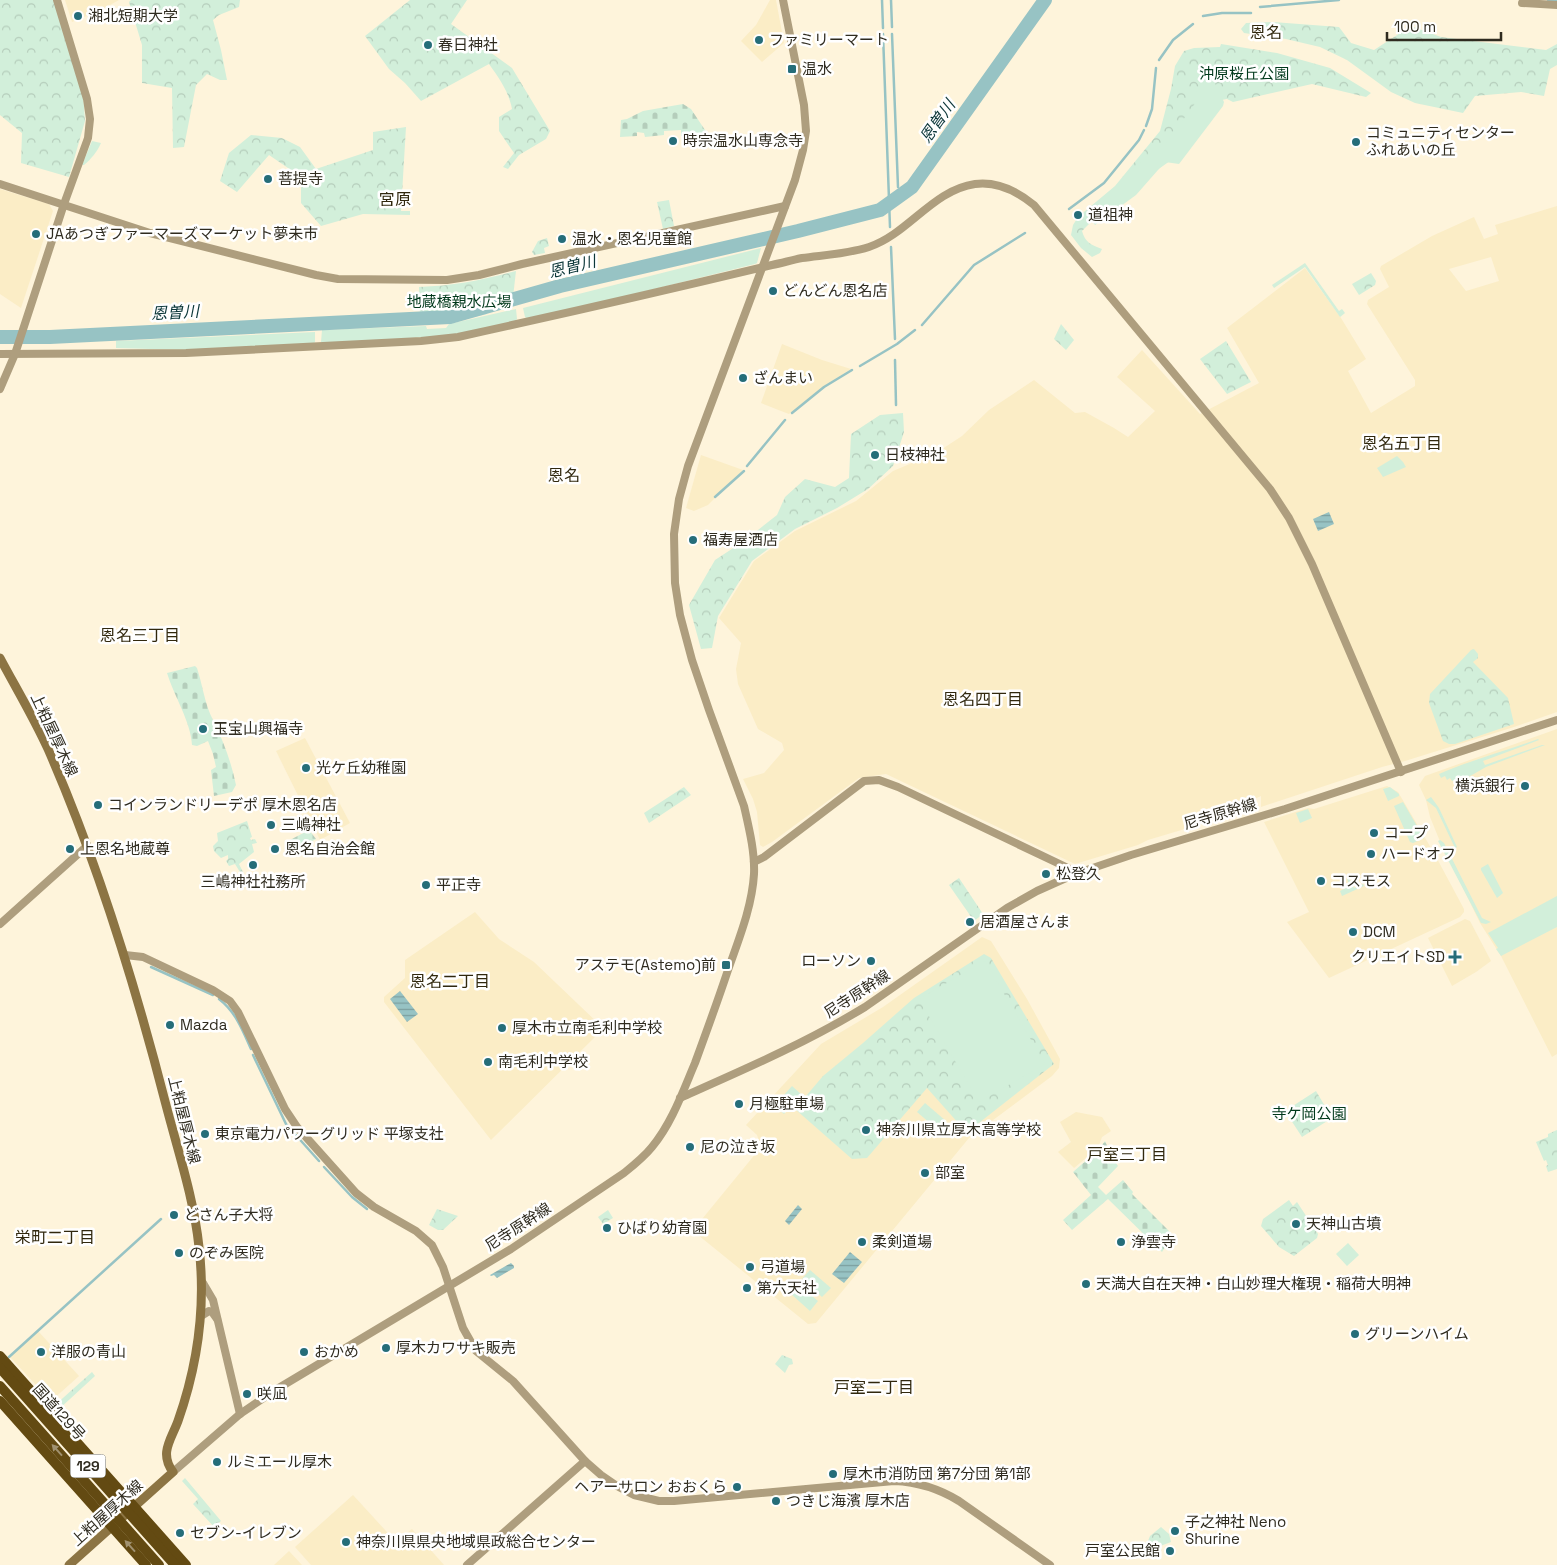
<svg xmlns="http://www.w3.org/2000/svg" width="1557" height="1565" font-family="'Space Grotesk','Noto Sans JP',sans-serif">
  <defs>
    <pattern id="forest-crowns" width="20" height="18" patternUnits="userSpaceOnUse" patternTransform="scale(1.25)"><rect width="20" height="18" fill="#d2efda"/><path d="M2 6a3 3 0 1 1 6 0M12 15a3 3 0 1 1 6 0" fill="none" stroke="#b5cdbb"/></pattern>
    <pattern id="cemetery-stones" width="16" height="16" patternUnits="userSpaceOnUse" patternTransform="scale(1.25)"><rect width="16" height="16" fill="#d2efda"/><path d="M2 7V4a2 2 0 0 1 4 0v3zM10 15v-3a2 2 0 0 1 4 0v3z" fill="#b5cdbb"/></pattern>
    <pattern id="water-rules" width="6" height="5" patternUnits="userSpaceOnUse" patternTransform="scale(1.25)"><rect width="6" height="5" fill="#97c3c4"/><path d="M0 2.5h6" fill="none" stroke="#7c9f9f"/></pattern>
  </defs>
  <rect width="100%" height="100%" fill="#fef4db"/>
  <g fill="#fbedc6" fill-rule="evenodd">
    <path d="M65,0h54l-18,10 -29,12z"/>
    <path d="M770,0h6l8,43 -22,19 -21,-21 15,-16z"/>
    <path d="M0,189l49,15 4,7 -32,97 -21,-14z"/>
    <path d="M1557,206v506l-43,15 -109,34 -23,6 -121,40v-11l-37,17 1,4 -77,23 -10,5 -63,19 -189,-90 -27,4 -87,64 -9,5 -3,-2 -3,-33 -4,-13 -10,-20 21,-6 20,-23 -2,-7 -24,-14 -20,-45 -2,-15 5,-26 -22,-25 35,-57 41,-30 61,-30 37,-30 43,-18 26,-17 27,-26 45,-30 41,33 10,-1 29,16 14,9 27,-26 -38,-34 25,-27 58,64 59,-31 -32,-55 78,-60 36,50 25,41 -18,12 23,42 44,-27v-6l-48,-76 1,-4 21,-13 -9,-18 1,-3 51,-30 42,-19 10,22 14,-5 -3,-9zM1491,257l8,24 -33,10 -17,-22z"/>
    <path d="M782,344l40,16 29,9 -27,17 -35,28 -8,-3 -20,-8z"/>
    <path d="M701,455l42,15 -35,35 -14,6 -8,-3z"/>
    <path d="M1557,729v325l-5,3 -51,-101 -21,-33 -41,-84 -9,-22 -4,-17 -7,-15 6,-9z"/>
    <path d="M305,738l45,85 -30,17 -44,-89z"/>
    <path d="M1387,786l11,6 36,61 30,56v3l-4,5 -131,61 -42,-56 22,-10 -45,-90 44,-14 6,1z"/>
    <path d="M475,912l24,27 35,23 66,63v7l-109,108 -107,-138v-5l21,-19v-18z"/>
    <path d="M1465,919l5,2 21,40 -15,11 -24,14 -24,-48z"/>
    <path d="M982,937l9,4 36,58 33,60 -1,9 -7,8 -83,62 -153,185 -8,1 -110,-89 -2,-6 2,-5 63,-77 -4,-12 -11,-10 75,-81 62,-37z"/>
    <path d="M1076,1112l26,5 9,14 -9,6 -4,11 -24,20 -16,-16 13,-10 -11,-20z"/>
    <path d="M38,1331l41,45 -28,25 -41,-44z"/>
    <path d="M353,1495l43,47 16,-13 32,36h-133l-16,-18z"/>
    <path d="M289,1551l13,14h-28z"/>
  </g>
  <g fill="url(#forest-crowns)">
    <path d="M0,0h55l27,78 3,43 -16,56 -48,-14 1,-30 -22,-18z"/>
    <path d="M131,0h109l-1,7 -20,8 -6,5 8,30 6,30h-7l-13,-6 -11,11 -12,62 -11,1 -1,-60 -30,-5v-38l-13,-43z"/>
    <path d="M410,0h57l-16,24 61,44 38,63 -4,8 -27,16 -11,14 -5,-2 11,-14 -15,-22v-14l13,-8c-3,-17 -13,-31 -23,-45l-68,37 -16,-18 -16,-14 -24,-33z"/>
    <path d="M1273,22l66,5 12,16 23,7 37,-24 30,11 105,13 11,-6v21l-7,4 -6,27 -23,-4 -46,4 -12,17 -48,-10 -24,-11 -44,-32 -27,-13 -34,-8 -42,-6 -3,-4 5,-6z"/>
    <path d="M1221,44l56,9 53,15 41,25 -5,4 -54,-13 -79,18 -6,-3 -11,2 -39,55 -24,17 -40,35 -23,15 -8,8c3,11 9,14 20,18l-2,4 -8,4 -11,-9 -10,-13 2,-10 5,-8 37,-31 45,-55 11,-42 4,-23 9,-15 10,-3 26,-1z"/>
    <path d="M406,127l-5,84h9v4l-47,-1 -42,12 -20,-23v-23l-13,-12 -19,-13 -32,37 -17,-11 9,-28 22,-18 31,3 18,9 16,22 57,-19v-18z"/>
    <path d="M669,200l5,26 -11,3 -6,-27z"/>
    <path d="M547,238l2,8 -5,2 1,5 -11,2 -2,-3 6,-11z"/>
    <path d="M516,271l-3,26 -25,8 -1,9 -26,6 -29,3 -2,-8h-10l-1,-28c35,-1 63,-7 97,-16z"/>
    <path d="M1371,273l5,8 -1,4 -16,10 -7,-11z"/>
    <path d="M1061,324l13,16 -8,10 -12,-11z"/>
    <path d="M1226,341l25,41 -24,12 -27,-35z"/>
    <path d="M903,413l1,19 -11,34 -25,23 -31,19 -42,21 -43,32 -34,55 -6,32 -11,1 -12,-44 26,-45 29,-19 33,-26 8,-18 20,-18 30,8 14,-9 2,-44 29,-19z"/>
    <path d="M1474,649l4,5v4l-5,4 35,36 6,26 -59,20h-6l-6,-3 -14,-38 1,-9 41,-44z"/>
    <path d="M684,787l7,8 -42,28 -5,-10z"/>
    <path d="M247,821l5,16 -2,1 1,2 4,-1 2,4 -5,1 2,8 -15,12 6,12 -2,1 -8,-13 -6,2 -3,-5 2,-2v-4l-7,3 -7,-7 -1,-5 5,-5 -1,-8z"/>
    <path d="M959,878l24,36 -9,7 -25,-36z"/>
    <path d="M984,954l7,4 63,106 -79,62 -15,-1 -33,-37 -60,70 -15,1 -57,-50 28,-33 40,-33 51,-45z"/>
    <path d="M1316,1091l16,27 -30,19 -17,-26z"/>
    <path d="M1557,1130v39l-9,3 -2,-6 2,-1 -2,-5 -2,1 -8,-19 12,-5v-3z"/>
    <path d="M1289,1200l4,6 4,-4 21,32 -1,4 -23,18 -15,-9 -18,-21 2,-7z"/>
    <path d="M437,1209l21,7 -15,14h-5l-9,-5z"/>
    <path d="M608,1210l5,8 -10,6 -5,-7z"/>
    <path d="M782,1355l10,4 1,5 -4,1 -4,8 -10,-9z"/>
    <path d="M92,1372l3,4 -37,34 -4,-4z"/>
    <path d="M185,1478l36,43 -7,6 -21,-23 5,-5 -16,-18z"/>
    <path d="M1161,1527l8,7 2,8 -16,6 -7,-7 2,-5z"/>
  </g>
  <g fill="url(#cemetery-stones)">
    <path d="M683,104l8,5 16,24 -26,3v-6l-17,1v4l-19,2 -1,-4 -7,-1v4l-17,1 1,-17 6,-1 16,-8z"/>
    <path d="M195,666l2,2c5,15 8,37 16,52 10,20 18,41 23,65l-4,7 -18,4 -3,-26 5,-3 -3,-13 -5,-13 -11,5 -5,-1c-1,-23 -18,-49 -25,-72z"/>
    <path d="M309,830l7,9 -20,11 -6,-10z"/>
    <path d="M1105,1141l7,16 6,9 -20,21 8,8 17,-15 10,12 -1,2 41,41 -11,17 -54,-53 -36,31 -9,-10 28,-25 -18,-23 25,-22z"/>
  </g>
  <g fill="#d2efda">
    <path d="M1211,75l13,27 -1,4 -44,58 -14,-2 -29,33 -41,30 -8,-11 26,-18 30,-36 21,-14 32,-44 1,-11 5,-11z"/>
    <path d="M92,141l9,2c-4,9 -9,15 -17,22h-2z"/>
    <path d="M761,248l-4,15 -2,1 -225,56 -5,-3 -2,-9z"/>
    <path d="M1305,263l34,48 3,-2 3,4 -5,4 -35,-50 -31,21 -2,-3z"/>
    <path d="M516,309l1,10 -3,3 -56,13 -135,9 -2,-2 1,-12 104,-4 1,3 19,-1 3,-4z"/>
    <path d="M315,332v10l-2,2 -127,6 -70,-2v-7z"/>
    <path d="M1397,456l6,6 3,5 -23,10 -6,-9z"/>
    <path d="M1538,739l1,1 -56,21 2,4 57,-20h3l-59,22 -28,16 -2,-3 -4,1 -2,-3 -3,2 -2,-4 -4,2 -2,-4c32,-14 66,-23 99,-35z"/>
    <path d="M1390,787l9,7v2l-11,5 -5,-12z"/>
    <path d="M1431,797l8,11 18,39 -2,1 -19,-40 -10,-8z"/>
    <path d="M1403,802l21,36 -11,5 -3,-1 -16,-36z"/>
    <path d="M1308,809l4,9 -12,5 -4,-10z"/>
    <path d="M1440,840l4,3 38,75 9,4 -5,2 -5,-1 -43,-82z"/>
    <path d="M1488,864l15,29 -6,5 -16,-28v-2z"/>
    <path d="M1349,878l5,10 9,-4 1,2 -22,10 -2,-5 10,-5 -3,-7z"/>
    <path d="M1557,896v31l-56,29 -5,-7 2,-1 -10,-15z"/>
    <path d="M985,961l60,103 -66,38 -60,-103z"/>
    <path d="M792,1086l9,8 -17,20 -10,-8z"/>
    <path d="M925,1103l21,18 -8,9 -21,-18z"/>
    <path d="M1348,1243l11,12 -12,11 -11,-12z"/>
    <path d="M810,1270l21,18 -9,9 -20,-18z"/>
    <path d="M799,1285l19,16 -8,10 -19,-17z"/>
  </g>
  <g fill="url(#water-rules)">
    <path d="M1329,512l5,12 -16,7 -5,-12z"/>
    <path d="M400,991l18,23 -11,8 -17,-23z"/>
    <path d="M798,1205l4,4 -13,16 -4,-4z"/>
    <path d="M850,1252l12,10 -18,21 -12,-9z"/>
    <path d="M511,1263l3,3v2l-17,10 -3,-3 -3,1 -1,-1z"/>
  </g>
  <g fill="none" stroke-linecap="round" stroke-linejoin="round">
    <g stroke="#97c3c4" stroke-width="2.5">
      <path d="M882,0l1,28"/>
      <path d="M891,0l1,27"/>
      <path d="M1548,0l9,1"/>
      <path d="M1260,7l79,-7"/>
      <path d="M1203,16l19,-3h29"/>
      <path d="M883,34l7,193"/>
      <path d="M892,34l6,153"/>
      <path d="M1159,60l14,-20 20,-16"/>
      <path d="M1146,126l6,-17 4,-41"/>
      <path d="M899,191l2,4"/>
      <path d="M1069,209l35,-26 35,-43 5,-10"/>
      <path d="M891,247l4,92"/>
      <path d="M922,325l52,-60 51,-32"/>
      <path d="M895,360l1,45"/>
      <path d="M860,366l37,-22 18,-14"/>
      <path d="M792,413l32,-26 28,-17"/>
      <path d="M747,466l38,-46"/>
      <path d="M715,497l29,-26"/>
      <path d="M151,967l62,28"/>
      <path d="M219,999c17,13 24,32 32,50"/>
      <path d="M253,1055l33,69 33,37"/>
      <path d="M324,1167l28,30 15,12"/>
      <path d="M9,1357l152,-138"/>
    </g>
    <path stroke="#97c3c4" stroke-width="14" d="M0,337h50l400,-20 110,-31 238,-55 82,-21 32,-23 133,-187"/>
    <g stroke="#ae9e7e" stroke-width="8">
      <path d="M1522,3l35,2"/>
      <path d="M0,184l150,49 166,42 22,4 109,1 32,-5 43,-11 263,-58"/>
      <path d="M0,354l186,-1 235,-12 37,-4c105,-23 210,-47 314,-72 10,-2 20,-5 30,-7 22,-3 45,-4 67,-11 39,-13 64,-57 106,-63 23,-3 42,7 59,21l236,284 19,29 23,46 89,208"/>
      <path d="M0,389l15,-35 49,-150 24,-66 2,-19 -3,-20 -30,-99"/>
      <path d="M754,862l10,-5 100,-76 15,-1 19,7 170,81 7,6"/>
      <path d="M0,924l87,-78"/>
      <path d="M125,955l18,2 70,33 17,11 8,11 47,97 12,18 59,66 18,14 42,24 16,14 11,22 20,61 13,23 37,30 72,80 16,14 16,11 17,9 25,6h15l220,-20c24,1 44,7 65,20l91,64"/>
      <path d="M680,1098c63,-28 126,-55 185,-91l142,-99 30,-17 38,-17 56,-19 154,-46 272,-89"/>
      <path d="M203,1283l10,17 27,114"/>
      <path d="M201,1316l8,-5 3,1 5,7"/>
      <path d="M173,1472l67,-58 37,-25 234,-140 113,-76c10,-8 20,-16 28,-26 20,-24 31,-56 43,-84 11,-30 22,-60 32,-90 11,-32 25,-65 27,-99 1,-22 -5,-46 -10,-68l-35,-96 -17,-50 -12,-45 -5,-32 -1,-49 5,-35 9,-33 107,-286 8,-30 3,-19 -2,-26 -21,-105"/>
      <path d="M467,1565l118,-104"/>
    </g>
    <path stroke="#8c7443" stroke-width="9" d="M0,658c16,30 34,60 48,91 50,114 87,235 118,356 12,46 28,94 33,142 7,60 -1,117 -21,174 -7,19 -19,32 -5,51l-104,93"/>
    <g stroke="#634a12" stroke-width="10">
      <path d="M0,1356l186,209"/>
      <path d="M0,1368l175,197"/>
      <path d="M0,1386l159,179"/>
      <path d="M0,1401l146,164"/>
    </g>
  </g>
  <defs><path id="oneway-solid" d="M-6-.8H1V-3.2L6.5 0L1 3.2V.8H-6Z" transform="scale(1.25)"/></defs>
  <g fill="#a19271">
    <use href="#oneway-solid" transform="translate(57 1450) rotate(-132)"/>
    <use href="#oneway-solid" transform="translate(130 1546) rotate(-132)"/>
  </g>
  <g fill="#256d79" stroke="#fff" stroke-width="2">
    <circle cx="78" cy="16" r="5"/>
    <circle cx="759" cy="40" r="5"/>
    <circle cx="428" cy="45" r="5"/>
    <rect x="787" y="64" width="10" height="10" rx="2.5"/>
    <circle cx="673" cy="141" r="5"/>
    <circle cx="1356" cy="142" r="5"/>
    <circle cx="268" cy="179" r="5"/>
    <circle cx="1078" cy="215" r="5"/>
    <circle cx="36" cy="234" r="5"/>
    <circle cx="562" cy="239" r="5"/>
    <circle cx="773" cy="291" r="5"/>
    <circle cx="743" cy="378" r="5"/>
    <circle cx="875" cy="455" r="5"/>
    <circle cx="693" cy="540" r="5"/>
    <circle cx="203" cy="729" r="5"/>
    <circle cx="306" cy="768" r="5"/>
    <circle cx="1525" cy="786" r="5"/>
    <circle cx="98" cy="805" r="5"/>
    <circle cx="271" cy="825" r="5"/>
    <circle cx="1374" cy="833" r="5"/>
    <circle cx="70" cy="849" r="5"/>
    <circle cx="275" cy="849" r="5"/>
    <circle cx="1371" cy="854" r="5"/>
    <circle cx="253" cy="865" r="5"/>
    <circle cx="1046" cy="874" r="5"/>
    <circle cx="1321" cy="881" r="5"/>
    <circle cx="426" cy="885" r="5"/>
    <circle cx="970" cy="922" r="5"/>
    <circle cx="1353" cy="932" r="5"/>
    <path d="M1452.5 949.5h5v5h5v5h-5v5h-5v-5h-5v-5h5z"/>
    <circle cx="871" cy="961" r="5"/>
    <rect x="721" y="960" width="10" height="10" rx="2.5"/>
    <circle cx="170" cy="1025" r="5"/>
    <circle cx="502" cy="1028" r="5"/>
    <circle cx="488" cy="1062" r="5"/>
    <circle cx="739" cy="1104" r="5"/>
    <circle cx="866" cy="1130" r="5"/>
    <circle cx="205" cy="1134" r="5"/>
    <circle cx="690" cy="1147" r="5"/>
    <circle cx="925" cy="1173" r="5"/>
    <circle cx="174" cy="1215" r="5"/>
    <circle cx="1296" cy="1224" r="5"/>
    <circle cx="607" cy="1228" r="5"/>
    <circle cx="862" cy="1242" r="5"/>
    <circle cx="1121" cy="1242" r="5"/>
    <circle cx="179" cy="1253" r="5"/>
    <circle cx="750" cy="1267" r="5"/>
    <circle cx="1086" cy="1284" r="5"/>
    <circle cx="747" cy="1288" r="5"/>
    <circle cx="1355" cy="1334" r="5"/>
    <circle cx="386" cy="1348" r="5"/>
    <circle cx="41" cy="1352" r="5"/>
    <circle cx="304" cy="1352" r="5"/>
    <circle cx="247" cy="1394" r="5"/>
    <circle cx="217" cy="1462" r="5"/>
    <circle cx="833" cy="1474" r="5"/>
    <circle cx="737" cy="1487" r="5"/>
    <circle cx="776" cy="1501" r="5"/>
    <circle cx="1175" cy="1531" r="5"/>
    <circle cx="180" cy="1533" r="5"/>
    <circle cx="346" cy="1542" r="5"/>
    <circle cx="1170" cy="1551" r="5"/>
  </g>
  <g text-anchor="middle" stroke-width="5" stroke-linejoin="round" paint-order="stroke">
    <rect fill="#fff" stroke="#6d6b62" stroke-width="1" x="70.5" y="1454.5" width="35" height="23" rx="4"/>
    <g font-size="14" font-weight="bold" fill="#2f2b1f">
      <text x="88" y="1471">129</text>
    </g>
    <g font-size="15" fill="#2f2b1f" stroke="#fff" text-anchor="start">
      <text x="88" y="21">湘北短期大学</text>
      <text x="769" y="45">ファミリーマート</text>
      <text x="438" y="50">春日神社</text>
      <text x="802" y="74">温水</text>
      <text x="1366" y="138">コミュニティセンター<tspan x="1366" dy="17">ふれあいの丘</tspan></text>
      <text x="683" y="146">時宗温水山専念寺</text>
      <text x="278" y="184">菩提寺</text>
      <text x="1088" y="220">道祖神</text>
      <text x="46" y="239">JAあつぎファーマーズマーケット夢未市</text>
      <text x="572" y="244">温水・恩名児童館</text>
      <text x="783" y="296">どんどん恩名店</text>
      <text x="753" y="383">ざんまい</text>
      <text x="885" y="460">日枝神社</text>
      <text x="703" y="545">福寿屋酒店</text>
      <text x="213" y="734">玉宝山興福寺</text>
      <text x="316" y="773">光ケ丘幼稚園</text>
      <text x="1515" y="791" text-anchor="end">横浜銀行</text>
      <text x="108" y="810">コインランドリーデポ 厚木恩名店</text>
      <text x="281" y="830">三嶋神社</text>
      <text x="1384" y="838">コープ</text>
      <text x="80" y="854">上恩名地蔵尊</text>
      <text x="285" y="854">恩名自治会館</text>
      <text x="1381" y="859">ハードオフ</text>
      <text x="1056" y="879">松登久</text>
      <text x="1331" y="886">コスモス</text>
      <text x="253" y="887" text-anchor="middle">三嶋神社社務所</text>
      <text x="436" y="890">平正寺</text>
      <text x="980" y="927">居酒屋さんま</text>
      <text x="1363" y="937">DCM</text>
      <text x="1445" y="962" text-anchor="end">クリエイトSD</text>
      <text x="861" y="966" text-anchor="end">ローソン</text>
      <text x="716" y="970" text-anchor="end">アステモ(Astemo)前</text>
      <text x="180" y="1030">Mazda</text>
      <text x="512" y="1033">厚木市立南毛利中学校</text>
      <text x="498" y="1067">南毛利中学校</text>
      <text x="749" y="1109">月極駐車場</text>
      <text x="876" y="1135">神奈川県立厚木高等学校</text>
      <text x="215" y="1139">東京電力パワーグリッド 平塚支社</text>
      <text x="700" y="1152">尼の泣き坂</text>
      <text x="935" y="1178">部室</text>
      <text x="184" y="1220">どさん子大将</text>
      <text x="1306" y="1229">天神山古墳</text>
      <text x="617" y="1233">ひばり幼育園</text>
      <text x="872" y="1247">柔剣道場</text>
      <text x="1131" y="1247">浄雲寺</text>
      <text x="189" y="1258">のぞみ医院</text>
      <text x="760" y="1272">弓道場</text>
      <text x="1096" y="1289">天満大自在天神・白山妙理大権現・稲荷大明神</text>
      <text x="757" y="1293">第六天社</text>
      <text x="1365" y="1339">グリーンハイム</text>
      <text x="396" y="1353">厚木カワサキ販売</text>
      <text x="51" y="1357">洋服の青山</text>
      <text x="314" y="1357">おかめ</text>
      <text x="257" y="1399">咲凪</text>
      <text x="227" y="1467">ルミエール厚木</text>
      <text x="843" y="1479">厚木市消防団 第7分団 第1部</text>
      <text x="727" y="1492" text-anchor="end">ヘアーサロン おおくら</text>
      <text x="786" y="1506">つきじ海濱 厚木店</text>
      <text x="1185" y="1527">子之神社 Neno<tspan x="1185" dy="17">Shurine</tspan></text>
      <text x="190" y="1538">セブン-イレブン</text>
      <text x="356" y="1547">神奈川県県央地域県政総合センター</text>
      <text x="1160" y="1556" text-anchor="end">戸室公民館</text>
    </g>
    <g font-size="15" fill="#00391b" stroke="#fff">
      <text x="1244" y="79">沖原桜丘公園</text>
      <text x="459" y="307">地蔵橋親水広場</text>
      <text x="1309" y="1119">寺ケ岡公園</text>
    </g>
    <g font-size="15" fill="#2f2b1f" stroke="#fff">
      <text transform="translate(54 735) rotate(65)" y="5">上粕屋厚木線</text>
      <text transform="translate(1220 814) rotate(-16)" y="5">尼寺原幹線</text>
      <text transform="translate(857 994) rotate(-33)" y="5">尼寺原幹線</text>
      <text transform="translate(184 1120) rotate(76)" y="5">上粕屋厚木線</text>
      <text transform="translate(518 1227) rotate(-33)" y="5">尼寺原幹線</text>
      <text transform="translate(59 1412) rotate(48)" y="5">国道129号</text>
      <text transform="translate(107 1513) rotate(-42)" y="5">上粕屋厚木線</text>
    </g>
    <g font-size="16" fill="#31280e" stroke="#fff">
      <text x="1266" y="38">恩名</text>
      <text x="395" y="205">宮原</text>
      <text x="1402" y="449">恩名五丁目</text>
      <text x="564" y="481">恩名</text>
      <text x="140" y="641">恩名三丁目</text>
      <text x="983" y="705">恩名四丁目</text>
      <text x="450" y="987">恩名二丁目</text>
      <text x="1127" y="1160">戸室三丁目</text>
      <text x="55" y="1243">栄町二丁目</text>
      <text x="874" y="1393">戸室二丁目</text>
    </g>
    <g font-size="16" font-style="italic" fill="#0c3739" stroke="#fff">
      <text transform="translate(937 121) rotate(-55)" y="6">恩曽川</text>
      <text transform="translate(572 266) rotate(-14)" y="6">恩曽川</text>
      <text transform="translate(175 312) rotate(-3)" y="6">恩曽川</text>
    </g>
  </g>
  <path d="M1387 32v8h114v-8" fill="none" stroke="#2f2b1f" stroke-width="2.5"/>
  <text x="1394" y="32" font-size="15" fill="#2f2b1f" stroke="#ffffff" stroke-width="4" paint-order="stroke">100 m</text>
</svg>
